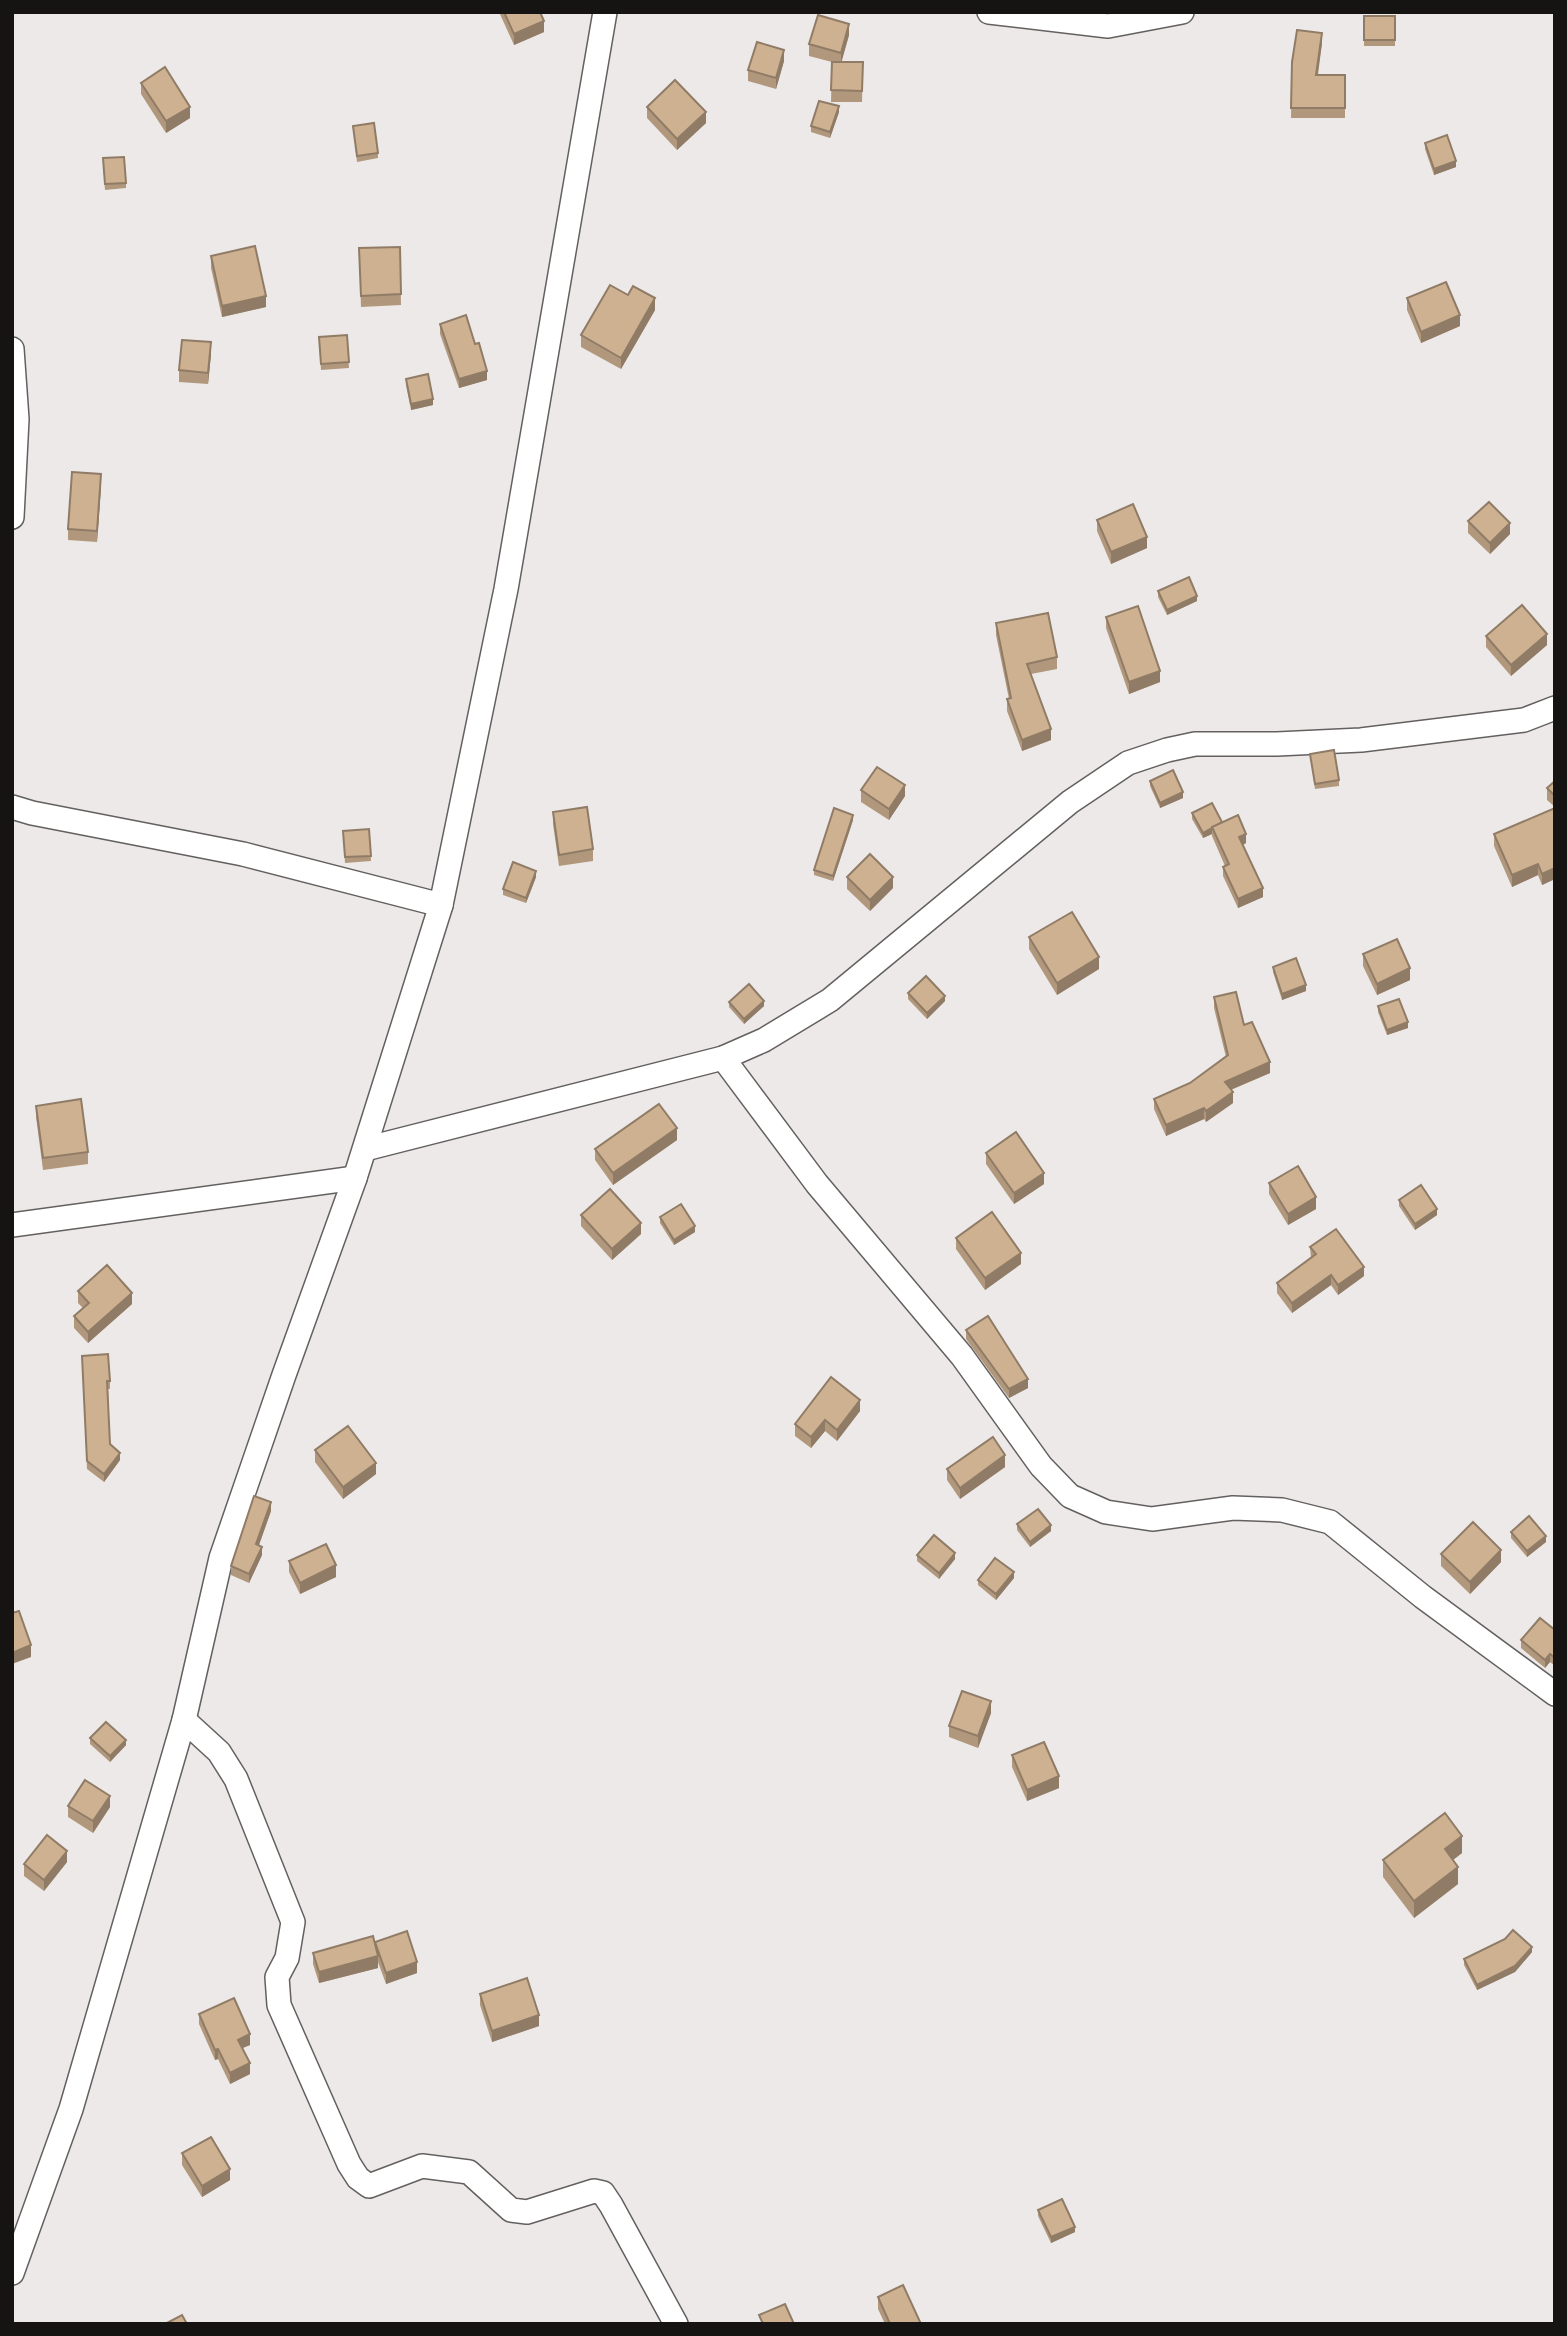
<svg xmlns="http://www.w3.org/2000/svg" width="1567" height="2336" font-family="'Exo 2',sans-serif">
  <rect width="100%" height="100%" fill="#ede9e8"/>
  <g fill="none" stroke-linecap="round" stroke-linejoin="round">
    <g stroke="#63605f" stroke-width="26">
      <g id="street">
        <path d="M989,12l119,14 74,-14"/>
        <path d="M12,349l5,70 -5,98"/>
        <path d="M12,807l20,6 211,41 198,51"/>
        <path d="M723,1058l94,126 145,172 79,110 29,30 36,16 46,7 81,-11 49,2 48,12 93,75 132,97"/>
        <path d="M365,1149l358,-91 41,-18 66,-40 240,-198 58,-39 39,-13 28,-6h82l84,-4 163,-20 31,-12"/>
        <path d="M12,1225l343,-47"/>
        <path d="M184,1720l35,32 17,27 57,143 -6,36 -10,19 2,28 70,159 9,14 11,8 53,-20 47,6 42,38 16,2 67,-21 9,2 8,12 65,119"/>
        <path d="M12,2273l59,-164 113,-389 37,-162 63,-183 71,-197 86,-273 65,-316 99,-577"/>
      </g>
    </g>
    <use href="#street" stroke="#fff" stroke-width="23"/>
  </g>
  <g fill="#b1987d">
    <path d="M499,12h41l4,20 -30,13z"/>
    <rect x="1364" y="16" width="31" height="30"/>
    <path d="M849,35l-8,27h22l-1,40h-31l1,-40 -23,-6v-12z"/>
    <path d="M1322,43l-4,32h27v43h-54l1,-56z"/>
    <path d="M784,61l-8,28 -28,-8v-11z"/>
    <path d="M141,83l49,35 -24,15 -25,-39z"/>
    <path d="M647,107l59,16 -29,27 -30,-32z"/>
    <path d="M839,112l-9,26 -19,-6v-6z"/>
    <path d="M353,126l25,27v5l-21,4z"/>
    <path d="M1425,143l31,24 -22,8 -9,-26z"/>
    <path d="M103,164l23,19v5l-21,2z"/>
    <path d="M400,247l1,58 -40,2 -2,-59z"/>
    <path d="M211,256l55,51 -44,10 -11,-49z"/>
    <path d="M628,295l27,15 -34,59 -40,-22v-12z"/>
    <path d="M1407,298l53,28 -39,17 -14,-33z"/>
    <path d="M440,324l35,20 12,36 -28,8 -19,-54z"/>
    <path d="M347,335l2,33 -28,2 -2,-33z"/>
    <path d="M211,354l-3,30 -29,-2v-12z"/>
    <path d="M406,379l27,26 -22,5 -5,-25z"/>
    <path d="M101,486l-4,56 -29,-2v-11z"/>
    <path d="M1097,520l50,28 -36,16 -14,-33z"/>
    <path d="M1468,521l42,13 -20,20 -22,-21z"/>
    <path d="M1158,591l39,10 -30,14 -9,-18z"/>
    <path d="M1106,617l54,65 -31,12 -23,-66z"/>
    <path d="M996,623l61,34v12l-26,5 20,66 -29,11 -15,-40v-12h2l-13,-64z"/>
    <path d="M1486,636l61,9 -36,31 -25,-29z"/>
    <path d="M1310,754l29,26v6l-24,3z"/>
    <path d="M1150,781l33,17 -23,10 -10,-22z"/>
    <path d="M1555,781v26l-8,-7v-12z"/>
    <path d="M861,790l44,6 -16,24 -28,-18z"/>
    <path d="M1555,808v71l-13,6 -4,-10 -26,12 -18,-41v-12z"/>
    <path d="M553,812l40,37v12l-34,5 -6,-42z"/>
    <path d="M1192,813l30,9 24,21 -3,2 20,52 -25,11 -15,-32v-9l2,-1 -13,-30v-2l-9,4 -11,-19z"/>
    <path d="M853,820l-20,61 -19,-6v-5z"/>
    <path d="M369,829l2,32 -26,2 -2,-32z"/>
    <path d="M536,877l-10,26 -23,-8v-6z"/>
    <path d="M847,877l46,11 -23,23 -23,-22z"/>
    <path d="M1029,937l70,32 -42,26 -28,-46z"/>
    <path d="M1363,954l47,26 -33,15 -14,-29z"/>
    <path d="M1273,967l33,24 -24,9 -9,-28z"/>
    <path d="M908,993l37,8 -18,18 -19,-20z"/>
    <path d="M1214,997l30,28 26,48 -39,17 2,13 -27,19 -2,-3 -38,17 -12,-27v-10l36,-16 36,-26 -12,-49z"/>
    <path d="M729,1002l35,4 -20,18 -15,-17z"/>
    <path d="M1378,1006l30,22 -21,7 -9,-23z"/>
    <path d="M36,1106l52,46v12l-45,6 -7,-53z"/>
    <path d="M677,1140l-64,45 -18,-25v-11z"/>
    <path d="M986,1153l58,31 -30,20 -28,-40z"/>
    <path d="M1269,1183l47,26 -28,16 -19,-31z"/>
    <path d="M1399,1200l38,15 -22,15 -16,-24z"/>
    <path d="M581,1215l60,19 -29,26 -31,-34z"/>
    <path d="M660,1217l35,15 -21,13 -14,-22z"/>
    <path d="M956,1238l65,26 -36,26 -29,-41z"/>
    <path d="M1310,1247l54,29 -26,19 -7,-10 -39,28 -15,-20v-10l34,-25z"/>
    <path d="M78,1291l54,13 -44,39 -14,-15v-12l9,-8 -5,-5z"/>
    <path d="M966,1330l62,58 -19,10 -43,-59z"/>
    <path d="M82,1356l28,25v8h-2l2,55 10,16 -16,22 -17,-13z"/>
    <path d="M860,1411l-23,30 -12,-10 -14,17 -16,-12v-12z"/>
    <path d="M315,1450l61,24 -33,25 -28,-37z"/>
    <path d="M1005,1467l-45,32 -13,-19v-11z"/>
    <path d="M271,1511l-12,34 3,10 -13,28 -18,-8v-9z"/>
    <path d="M1017,1524l34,7 -21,16 -13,-17z"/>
    <path d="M1511,1532l35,10 -19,15 -16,-19z"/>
    <path d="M1441,1554l60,8 -31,32 -29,-28z"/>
    <path d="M917,1555l38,4 -16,20 -22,-18z"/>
    <path d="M289,1561l47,16 -36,17 -11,-22z"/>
    <path d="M1014,1578l-18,22 -18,-15v-5z"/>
    <path d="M1555,1630v36l-5,-4 -5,6 -24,-20v-8z"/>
    <path d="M991,1713l-13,35 -29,-11v-11z"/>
    <path d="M90,1738l36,7 -16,17 -20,-18z"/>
    <path d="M1012,1755l47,33 -32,13 -15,-34z"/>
    <path d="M68,1806l42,1 -17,26 -25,-16z"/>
    <path d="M1462,1853l-9,7 5,24 -44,34 -31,-41v-17z"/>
    <path d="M67,1862l-23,29 -20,-15v-12z"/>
    <path d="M375,1945l42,28 -31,11 -8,-22v6l-59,15 -6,-19v-11z"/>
    <path d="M1532,1952l-17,20 -38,18 -13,-25v-6z"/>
    <path d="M480,1994l59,32 -47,16 -12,-37z"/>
    <path d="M199,2014l51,31 -8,3 8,26 -20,10 -12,-25 -3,1 -16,-36z"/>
    <path d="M182,2153l48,27 -28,17 -20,-32z"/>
    <path d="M1038,2210l37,22 -24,11 -13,-27z"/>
    <path d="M878,2297l43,27h-36l-7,-15z"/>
  </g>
  <g fill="#907c66">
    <path d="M544,21v11l-30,13v-11z"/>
    <path d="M849,24v11l-8,29v-11z"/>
    <path d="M1322,33v10l-6,42v-10z"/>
    <path d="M784,50v11l-8,28v-11z"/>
    <path d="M839,106v6l-9,26v-6z"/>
    <path d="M190,107v11l-24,15v-12z"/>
    <path d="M706,112v11l-29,27v-11z"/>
    <path d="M1456,161v6l-22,8v-6z"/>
    <path d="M266,296v11l-44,10v-11z"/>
    <path d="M655,298v12l-34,59v-11z"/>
    <path d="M1460,315v11l-39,17v-11z"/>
    <path d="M211,342v12l-3,30v-11z"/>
    <path d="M487,371v9l-28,8v-9z"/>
    <path d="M433,399v6l-22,5v-6z"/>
    <path d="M101,474v12l-4,56v-11z"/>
    <path d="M1510,523v11l-20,20v-11z"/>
    <path d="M1147,537v11l-36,16v-12z"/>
    <path d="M1197,596v5l-30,14v-5z"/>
    <path d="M1547,634v11l-36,31v-11z"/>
    <path d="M1160,671v11l-31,12v-12z"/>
    <path d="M1051,729v11l-29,11v-11z"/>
    <path d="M905,785v11l-16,24v-11z"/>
    <path d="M1183,792v6l-23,10v-5z"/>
    <path d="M853,815v5l-20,61v-5z"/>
    <path d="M1212,828v6l-9,4v-5z"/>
    <path d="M1246,834v9l-7,4v-10z"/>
    <path d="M1538,864v11l-26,12v-12z"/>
    <path d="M1555,868v11l-13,6v-11z"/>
    <path d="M536,871v6l-10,26v-5z"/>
    <path d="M893,877v11l-23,23v-11z"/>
    <path d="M1263,888v9l-25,11v-9z"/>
    <path d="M1099,957v12l-42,26v-12z"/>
    <path d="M1410,968v12l-33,15v-11z"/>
    <path d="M1306,985v6l-24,9v-6z"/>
    <path d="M945,996v5l-18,18v-6z"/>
    <path d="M764,1001v5l-20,18v-5z"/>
    <path d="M1408,1022v6l-21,7v-5z"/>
    <path d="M1270,1062v11l-45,19v-10z"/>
    <path d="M1233,1092v11l-27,19v-11z"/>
    <path d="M1204,1108v11l-38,17v-11z"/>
    <path d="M677,1128v12l-64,45v-12z"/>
    <path d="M1044,1173v11l-30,20v-11z"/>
    <path d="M1316,1197v12l-28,16v-11z"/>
    <path d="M1437,1209v6l-22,15v-6z"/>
    <path d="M641,1223v11l-29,26v-11z"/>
    <path d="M695,1226v6l-21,13v-5z"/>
    <path d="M1021,1253v11l-36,26v-12z"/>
    <path d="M1364,1267v9l-26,19v-10z"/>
    <path d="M1331,1275v10l-39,28v-10z"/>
    <path d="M132,1293v11l-44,39v-11z"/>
    <path d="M1028,1379v9l-19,10v-9z"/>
    <path d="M860,1400v11l-23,30v-11z"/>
    <path d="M825,1420v11l-14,17v-11z"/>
    <path d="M120,1453v7l-16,22v-8z"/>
    <path d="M1005,1455v12l-45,32v-11z"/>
    <path d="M376,1463v11l-33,25v-12z"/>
    <path d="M271,1502v9l-15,42v-9z"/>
    <path d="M1051,1525v6l-21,16v-5z"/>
    <path d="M1546,1536v6l-19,15v-6z"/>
    <path d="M262,1547v8l-13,28v-9z"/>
    <path d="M1501,1550v12l-31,32v-12z"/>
    <path d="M955,1553v6l-16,20v-6z"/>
    <path d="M336,1565v12l-36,17v-11z"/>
    <path d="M1014,1572v6l-18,22v-6z"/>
    <path d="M31,1645v12l-19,7v-11z"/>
    <path d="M1550,1654v8l-5,6v-8z"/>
    <path d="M991,1701v12l-13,35v-12z"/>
    <path d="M126,1740v5l-16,17v-6z"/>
    <path d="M1059,1776v12l-32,13v-11z"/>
    <path d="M110,1796v11l-17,26v-12z"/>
    <path d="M1462,1836v17l-17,13v-17z"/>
    <path d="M67,1851v11l-23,29v-11z"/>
    <path d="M1458,1867v17l-44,34v-17z"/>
    <path d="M1532,1947v5l-17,20 -38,18v-5z"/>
    <path d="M378,1956v12l-59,15v-11z"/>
    <path d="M417,1962v11l-31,11v-11z"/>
    <path d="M539,2015v11l-47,16v-11z"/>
    <path d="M250,2034v11l-12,5v-10z"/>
    <path d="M218,2049v10l-3,1v-10z"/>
    <path d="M250,2063v11l-20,10v-11z"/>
    <path d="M230,2169v11l-28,17v-11z"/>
    <path d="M1075,2227v5l-24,11v-6z"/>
  </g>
  <g fill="#ceb191" stroke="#907c66" stroke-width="2">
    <path d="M504,12h36l4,9 -30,13z"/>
    <path d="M818,15l31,9 -8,29 -32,-9z"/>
    <rect x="1364" y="16" width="31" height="24"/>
    <path d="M1297,30l25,3 -6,42h29v33h-54l1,-46z"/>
    <path d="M757,42l27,8 -8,28 -28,-8z"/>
    <path d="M832,62h31l-1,29 -31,-1z"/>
    <path d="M165,67l25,40 -24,14 -25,-38z"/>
    <path d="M675,80l31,32 -29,27 -30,-32z"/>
    <path d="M819,101l20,5 -9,26 -19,-6z"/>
    <path d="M374,123l4,30 -21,3 -4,-30z"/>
    <path d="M1447,135l9,26 -22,8 -9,-26z"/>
    <path d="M124,157l2,26 -21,1 -2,-26z"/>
    <path d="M255,246l11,50 -44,10 -11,-50z"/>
    <path d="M400,247l1,47 -40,2 -2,-48z"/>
    <path d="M1446,282l14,33 -39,17 -14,-34z"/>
    <path d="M610,285l18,10 5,-9 22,12 -34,60 -40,-23z"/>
    <path d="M466,315l9,29 4,-1 8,28 -28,8 -19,-55z"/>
    <path d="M347,335l2,27 -28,2 -2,-27z"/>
    <path d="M182,340l29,2 -3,31 -29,-3z"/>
    <path d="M428,374l5,25 -22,5 -5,-25z"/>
    <path d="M72,472l29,2 -4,57 -29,-2z"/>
    <path d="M1489,502l21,21 -20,20 -22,-22z"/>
    <path d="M1133,504l14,33 -36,15 -14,-32z"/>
    <path d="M1189,577l8,19 -30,14 -9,-19z"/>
    <path d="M1522,605l25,29 -36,31 -25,-29z"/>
    <path d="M1138,606l22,65 -31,11 -23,-65z"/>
    <path d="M1048,613l9,44 -30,7 24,65 -29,11 -15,-41 4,-1 -15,-75z"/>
    <path d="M1334,750l5,30 -24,4 -5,-30z"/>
    <path d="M877,767l28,18 -16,24 -28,-19z"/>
    <path d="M1173,770l10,22 -23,11 -10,-22z"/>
    <path d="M1555,781v15l-8,-8z"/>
    <path d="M1212,803l10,19 -19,11 -11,-20z"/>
    <path d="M587,807l6,42 -34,6 -6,-43z"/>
    <path d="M834,808l19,7 -20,61 -19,-6z"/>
    <path d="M1555,808v60l-13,6 -4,-10 -26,11 -18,-41z"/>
    <path d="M1238,815l8,19 -7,3 24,51 -25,11 -15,-32 6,-3 -17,-37z"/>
    <path d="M369,829l2,27 -26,1 -2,-26z"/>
    <path d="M870,854l23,23 -23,23 -23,-23z"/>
    <path d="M513,862l23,9 -10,27 -23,-9z"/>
    <path d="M1072,912l27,45 -42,26 -28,-46z"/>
    <path d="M1397,939l13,29 -33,16 -14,-30z"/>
    <path d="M1296,958l10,27 -24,9 -9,-27z"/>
    <path d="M926,976l19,20 -18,17 -19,-20z"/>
    <path d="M749,984l15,17 -20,18 -15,-17z"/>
    <path d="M1236,992l8,33 8,-3 18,40 -45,20 8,10 -27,19 -2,-3 -38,17 -12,-26 36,-16 38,-28 -14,-58z"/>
    <path d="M1399,999l9,23 -21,8 -9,-24z"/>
    <path d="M81,1099l7,53 -45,6 -7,-52z"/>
    <path d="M659,1104l18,24 -64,45 -18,-24z"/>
    <path d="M1016,1132l28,41 -30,20 -28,-40z"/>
    <path d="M1298,1166l18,31 -28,17 -19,-31z"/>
    <path d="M1421,1185l16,24 -22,15 -16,-24z"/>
    <path d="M610,1189l31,34 -29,26 -31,-34z"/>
    <path d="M681,1204l14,22 -21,14 -14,-23z"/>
    <path d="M992,1212l29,41 -36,25 -29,-40z"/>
    <path d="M1336,1229l28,38 -26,18 -7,-10 -39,28 -15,-20 39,-29 -6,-7z"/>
    <path d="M107,1265l25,28 -44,39 -14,-16 15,-13 -11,-12z"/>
    <path d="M988,1316l40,63 -19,10 -43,-59z"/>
    <path d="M108,1354l2,27h-3l3,63 10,9 -16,21 -17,-13 -5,-105z"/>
    <path d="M831,1377l29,23 -23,30 -12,-10 -14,17 -16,-13z"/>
    <path d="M348,1426l28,37 -33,24 -28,-37z"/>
    <path d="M993,1437l12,18 -45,33 -13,-19z"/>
    <path d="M254,1496l17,6 -15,42 6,3 -13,27 -18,-8z"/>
    <path d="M1038,1509l13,16 -21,17 -13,-18z"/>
    <path d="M1529,1516l17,20 -19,15 -16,-19z"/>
    <path d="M1473,1522l28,28 -31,32 -29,-28z"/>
    <path d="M934,1535l21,18 -16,20 -22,-18z"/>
    <path d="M326,1544l10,21 -36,18 -11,-22z"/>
    <path d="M995,1558l19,14 -18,22 -18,-14z"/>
    <path d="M19,1611l12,34 -19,8v-40z"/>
    <path d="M1540,1618l15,12v28l-5,-4 -5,6 -24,-20z"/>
    <path d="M962,1691l29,10 -13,35 -29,-10z"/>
    <path d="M106,1722l20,18 -16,16 -20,-18z"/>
    <path d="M1044,1742l15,34 -32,14 -15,-35z"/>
    <path d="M85,1780l25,16 -17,25 -25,-15z"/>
    <path d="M1445,1813l17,23 -17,13 13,18 -44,34 -31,-41z"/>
    <path d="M47,1835l20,16 -23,29 -20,-16z"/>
    <path d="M1513,1930l19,17 -17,19 -38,19 -13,-26 41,-20z"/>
    <path d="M407,1931l10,31 -31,11 -11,-31z"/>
    <path d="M373,1936l5,20 -59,16 -6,-19z"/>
    <path d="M527,1978l12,37 -47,16 -12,-37z"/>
    <path d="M234,1998l16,36 -12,6 12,23 -20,10 -12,-24 -3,1 -16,-36z"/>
    <path d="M211,2137l19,32 -28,17 -20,-33z"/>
    <path d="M1062,2199l13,28 -24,10 -13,-27z"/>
    <path d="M903,2285l18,39h-31l-12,-27z"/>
    <path d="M785,2304l9,20h-31l-4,-9z"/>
    <path d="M182,2315l5,9h-22z"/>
  </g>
  <rect width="1567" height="2336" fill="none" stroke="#151413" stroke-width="28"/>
</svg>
